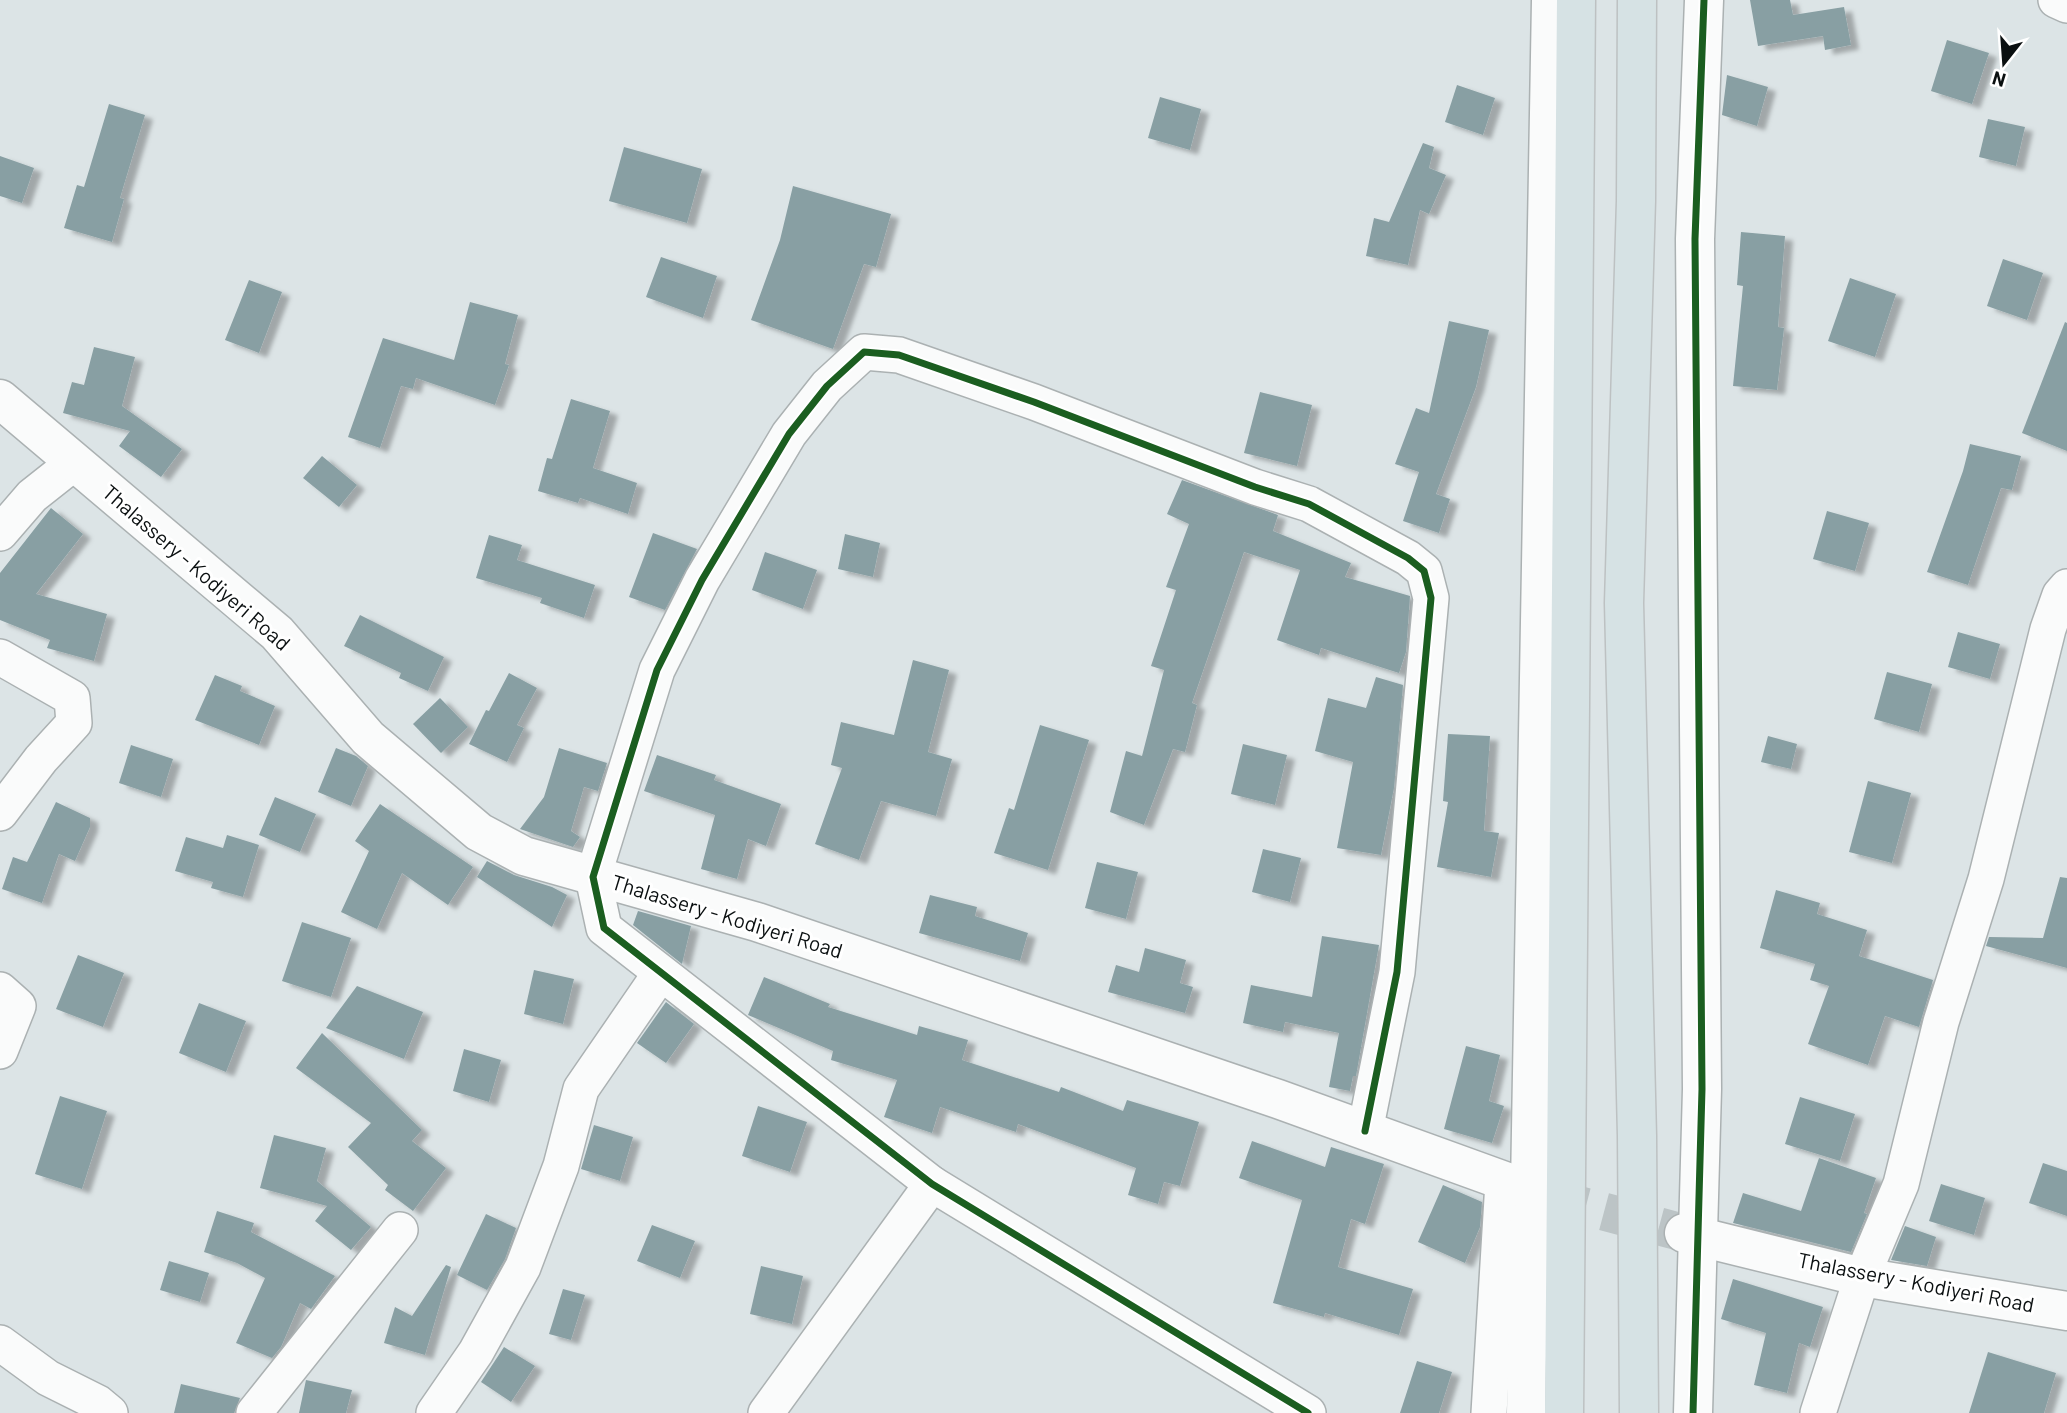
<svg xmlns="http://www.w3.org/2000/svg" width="2067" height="1413" font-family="Barlow,sans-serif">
  <defs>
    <filter id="shadow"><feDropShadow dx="8" dy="4.5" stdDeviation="2" flood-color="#0004"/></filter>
  </defs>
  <rect width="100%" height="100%" fill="#dce4e6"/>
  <g fill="#889fa3" filter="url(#shadow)">
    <path d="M1750,0h40l3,15 51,-8 7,38 -26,5 -2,-14 -65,10z"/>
    <path d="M1947,40l42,13 -17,51 -41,-13z"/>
    <path d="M1727,75l41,12 -11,39 -35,-11z"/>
    <path d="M1457,85l38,13 -12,37 -38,-13z"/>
    <path d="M1160,97l41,12 -11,41 -42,-12z"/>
    <path d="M109,104l36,11 -25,83 4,1 -12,43 -48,-14 13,-43 7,2z"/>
    <path d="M1988,119l37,8 -9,39 -37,-9z"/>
    <path d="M1423,143l11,4 -5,21 17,7 -17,39 -9,-4 -12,55 -42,-9 8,-38 15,4z"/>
    <path d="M624,147l78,22 -15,54 -78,-22z"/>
    <path d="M0,156l34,12 -12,35 -22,-7z"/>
    <path d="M793,186l98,28 -15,53 -12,-3 -31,85 -82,-29 29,-80z"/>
    <path d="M1741,232l44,4 -7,91 6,1 -7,62 -44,-4 10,-100 -6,-1z"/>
    <path d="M661,257l56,19 -14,42 -57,-21z"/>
    <path d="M2003,259l40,14 -16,47 -40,-14z"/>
    <path d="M1850,278l46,16 -21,63 -47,-16z"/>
    <path d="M249,280l33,12 -23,61 -34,-13z"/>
    <path d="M470,302l48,13 -13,49 4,1 -14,40 -79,-27 -3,11 -12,-3 -21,62 -32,-11 35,-99 71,22z"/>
    <path d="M1449,321l40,9 -13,57 -40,107 14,5 -11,34 -36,-12 16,-49 -24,-8 21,-56 13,5z"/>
    <path d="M2065,322l2,1v128l-45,-18z"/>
    <path d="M94,347l41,10 -13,49 60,43 -21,28 -42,-31 11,-15 -67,-18 9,-31 12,3z"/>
    <path d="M1260,392l52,13 -15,61 -53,-13z"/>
    <path d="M571,399l39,12 -17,57 44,15 -9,31 -48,-16 -2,5 -40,-12 9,-33 5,1z"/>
    <path d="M1970,444l51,12 -9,34 -11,-2 -33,97 -41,-13 36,-101z"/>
    <path d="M322,456l35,29 -18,22 -36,-29z"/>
    <path d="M1182,480l96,35 -5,16 78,32 -6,14 65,19 -4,56 -7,21 -78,-25 -2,7 -42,-15 23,-70 -56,-18 -52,151 5,2 -12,47 -12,-3 -29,76 -34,-13 16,-61 16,5 22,-86 -13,-4 25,-76 -10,-3 23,-63 -22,-10z"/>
    <path d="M51,508l32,26 -47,60 71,20 -13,47 -47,-13 3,-8 -50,-20v-47z"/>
    <path d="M1827,511l42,12 -14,48 -42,-12z"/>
    <path d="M653,533l44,16 -32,61 -36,-13z"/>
    <path d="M845,534l35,9 -7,34 -35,-8z"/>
    <path d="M489,535l33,10 -5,15 78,25 -11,33 -44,-15 2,-5 -66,-20z"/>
    <path d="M765,552l52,18 -14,39 -51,-19z"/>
    <path d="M360,615l84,42 -16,34 -29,-13 2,-5 -57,-27z"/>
    <path d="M1958,632l42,12 -10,35 -42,-12z"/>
    <path d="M913,660l36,10 -21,82 24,7 -16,57 -55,-15 -22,59 -44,-16 27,-76 -11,-3 10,-43 53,13z"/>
    <path d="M1887,672l45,12 -13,48 -45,-13z"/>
    <path d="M509,673l28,15 -20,37 7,3 -17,34 -38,-18 17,-34 3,1z"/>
    <path d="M215,675l27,11 -2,5 35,15 -16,39 -64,-25z"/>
    <path d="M1376,677l27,8 -9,103 -13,67 -44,-7 16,-86 -38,-11 13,-53 38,10z"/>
    <path d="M440,698l28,29 -27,26 -28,-29z"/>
    <path d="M1040,725l49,15 -41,130 -54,-17 15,-45 5,2z"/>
    <path d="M1448,734l42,2 -6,95 15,2 -8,44 -54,-10 11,-65 -5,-1z"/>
    <path d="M1768,736l29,8 -6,25 -30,-7z"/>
    <path d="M1243,744l44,11 -12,50 -44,-11z"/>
    <path d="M131,745l42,14 -12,38 -42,-14z"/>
    <path d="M336,748l20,8 12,10 -17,40 -33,-14z"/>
    <path d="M559,748l48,15 -9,28 -14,-4 -13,44 9,6 -7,10 -53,-18 24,-32z"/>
    <path d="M657,755l59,20 -2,5 67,24 -15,42 -18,-7 -11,40 -36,-10 14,-54 -71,-24z"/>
    <path d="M1868,781l43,12 -19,70 -43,-11z"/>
    <path d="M275,797l41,17 -16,38 -41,-17z"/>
    <path d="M56,802l34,16v9l-15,34 -16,-7 -17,49 -40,-14 11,-32 14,5z"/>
    <path d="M380,804l93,63 -25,38 -46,-32 -25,56 -36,-17 28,-61 -14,-10z"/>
    <path d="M227,835l32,10 -16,52 -32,-9 2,-6 -38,-11 11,-34 37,11z"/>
    <path d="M1263,849l38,9 -11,44 -38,-10z"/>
    <path d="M487,861l27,14 38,12 15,8 -15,32 -75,-50z"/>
    <path d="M1097,862l41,10 -12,47 -41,-11z"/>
    <path d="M2060,877l7,1v90l-81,-22 3,-9 54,1z"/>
    <path d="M1776,890l44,13 -3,11 50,16 -8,26 74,24 -14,47 -34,-11 -17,49 -60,-21 21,-58 -19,-6 5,-16 -55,-16z"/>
    <path d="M930,895l47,12 -2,9 53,17 -8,28 -101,-28z"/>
    <path d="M638,911l53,15 -9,38 -49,-39z"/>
    <path d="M302,922l49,16 -20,59 -49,-16z"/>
    <path d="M1322,936l57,9 -23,131h-3l-3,15 -21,-4 10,-54 -54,-11 -2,10 -40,-9 8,-38 61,12z"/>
    <path d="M1145,948l41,12 -6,23 13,4 -8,26 -77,-21 8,-27 23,7z"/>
    <path d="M78,955l46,18 -21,54 -47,-18z"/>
    <path d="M534,970l40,9 -11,45 -39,-10z"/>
    <path d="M764,977l66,27 -2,3 89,28 2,-9 49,14 -6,20 97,32 2,-5 62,24 4,-11 72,22 -19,64 -16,-4 -6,22 -30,-9 8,-27 -118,-44 -2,8 -76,-25 -8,26 -48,-16 13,-37 -66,-20 2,-9 -85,-36z"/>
    <path d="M357,986l66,26 -19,47 -78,-31z"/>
    <path d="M666,1002l28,22 -28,39 -29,-20z"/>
    <path d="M199,1003l47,18 -20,51 -47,-19z"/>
    <path d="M322,1033l100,97 -10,11 34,27 -33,43 -28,-21 3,-5 -40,-38 23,-24 -75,-55z"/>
    <path d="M1466,1046l34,9 -11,46 15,5 -12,37 -48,-14z"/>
    <path d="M464,1049l37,11 -12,42 -36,-11z"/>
    <path d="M60,1096l47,15 -25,78 -47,-15z"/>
    <path d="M1800,1097l55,17 -15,47 -55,-17z"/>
    <path d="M758,1106l49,16 -17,50 -48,-16z"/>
    <path d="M594,1125l39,12 -13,44 -39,-12z"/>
    <path d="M274,1135l52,13 -9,33 54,46 -20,23 -36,-29 12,-15 -67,-18z"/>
    <path d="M1252,1141l73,26 6,-20 53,17 -19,60 -14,-5 -13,48 75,22 -14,46 -74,-22 -1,4 -51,-14 29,-103 -63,-22z"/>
    <path d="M1819,1158l57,20 -12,35 3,1 -16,38 -118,-29 10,-30 58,18z"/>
    <path d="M2043,1163l24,8v45l-38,-13z"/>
    <path d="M1941,1184l44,14 -11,37 -45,-14z"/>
    <path d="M1443,1185l39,17 -2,25 -15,36 -47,-21z"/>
    <path d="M217,1211l37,12 -3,9 84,44 -24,33 -11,-6 -19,44 -9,11 -36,-15 29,-65 -28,-15 -33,-11z"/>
    <path d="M486,1214l30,14 -11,31 -18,31 -30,-15z"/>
    <path d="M652,1225l43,16 -15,37 -43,-17z"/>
    <path d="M1905,1226l31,11 -9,29 -36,-6z"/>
    <path d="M169,1261l40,12 -9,29 -40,-12z"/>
    <path d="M446,1265l5,2 -26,88 -41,-12 11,-36 17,9z"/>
    <path d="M761,1266l42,10 -11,48 -42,-10z"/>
    <path d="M1733,1279l90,28 -13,40 -11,-4 -12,50 -33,-8 12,-52 -45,-14z"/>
    <path d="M563,1289l22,6 -14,45 -22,-6z"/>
    <path d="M504,1347l31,19 -24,36 -30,-20z"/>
    <path d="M1988,1352l68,21 -12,40h-75z"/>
    <path d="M1417,1361l35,11 -13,41h-39z"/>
    <path d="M306,1380l46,10 -6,23h-47z"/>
    <path d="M181,1384l59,14 -6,15h-60z"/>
  </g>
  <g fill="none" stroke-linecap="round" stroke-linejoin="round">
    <path stroke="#bcc4c6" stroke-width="38" stroke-dasharray="38 19" stroke-linecap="butt" d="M1549,1197l135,36"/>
    <g stroke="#abb1b2" stroke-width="38">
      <g id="minor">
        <path d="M2056,0l11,5"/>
        <path d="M0,533l32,-37 43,-34"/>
        <path d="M0,657l72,41 2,25 -33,36 -41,54"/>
        <path d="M0,990l18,16 -18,45"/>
        <path d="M0,1343l48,35 50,25 12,10"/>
        <path d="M254,1413l146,-183"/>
        <path d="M434,1413l42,-61 47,-85 38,-101 20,-77 79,-115"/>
        <path d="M766,1413l166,-229"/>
        <path d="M1308,1413l-376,-229 -328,-256 -11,-51 64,-207 45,-90 87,-146 38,-48 37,-34 35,3 135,47 221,85 54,17 99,54 16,13 7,27 -34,374 -32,159"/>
        <path d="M1489,1413l14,-231"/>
        <path d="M1818,1413l44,-136 39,-93 40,-162 45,-143 62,-250 12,-34 7,-8"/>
      </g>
    </g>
    <g stroke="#abb1b2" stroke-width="41">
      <g id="tertiary">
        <path d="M1526,1413l25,-1413"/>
        <path d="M1693,1413l9,-324 -7,-850 9,-239"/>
      </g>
    </g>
    <g stroke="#abb1b2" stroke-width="41">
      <g id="secondary">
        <path d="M0,399l277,234 91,105 111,94 45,24 233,66 521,177 271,98"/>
        <path d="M1684,1233l178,44 205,34"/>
      </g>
    </g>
    <g stroke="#bdc1c2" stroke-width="41">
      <g id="trunk">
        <path d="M1637,0l-1,201 -12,402 13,533 2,277"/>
        <path d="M1564,1413l12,-1413"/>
      </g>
    </g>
    <use href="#minor" stroke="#fafbfb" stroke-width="35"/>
    <use href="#tertiary" stroke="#fafbfb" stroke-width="38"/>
    <use href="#secondary" stroke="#fafbfb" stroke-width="38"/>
    <use href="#trunk" stroke="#d6e2e4" stroke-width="38"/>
    <g stroke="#fff" stroke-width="11">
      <g id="cycleway">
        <path d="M1308,1413l-376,-229 -328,-256 -11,-51 64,-207 45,-90 87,-146 38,-48 37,-34 35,3 135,47 221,85 54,17 99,54 16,13 7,27 -34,374 -32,159"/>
        <path d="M1693,1413l9,-324 -7,-850 9,-239"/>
      </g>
    </g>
    <use href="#cycleway" stroke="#1b5e20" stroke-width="7"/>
  </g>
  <g text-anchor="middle" stroke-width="6" stroke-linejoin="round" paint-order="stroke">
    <g font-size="21" fill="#0a0f10" stroke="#fff">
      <text transform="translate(196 568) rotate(41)" y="7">Thalassery - Kodiyeri Road</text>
      <text transform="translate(727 917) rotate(17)" y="7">Thalassery - Kodiyeri Road</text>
      <text transform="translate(1916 1283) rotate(11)" y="7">Thalassery - Kodiyeri Road</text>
    </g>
  </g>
  <g transform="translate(2004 63) rotate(197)" stroke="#ffffff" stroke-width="5" paint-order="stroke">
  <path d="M0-5L12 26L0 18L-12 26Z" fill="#0a0f10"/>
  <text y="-10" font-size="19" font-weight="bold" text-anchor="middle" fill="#0a0f10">N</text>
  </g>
</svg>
